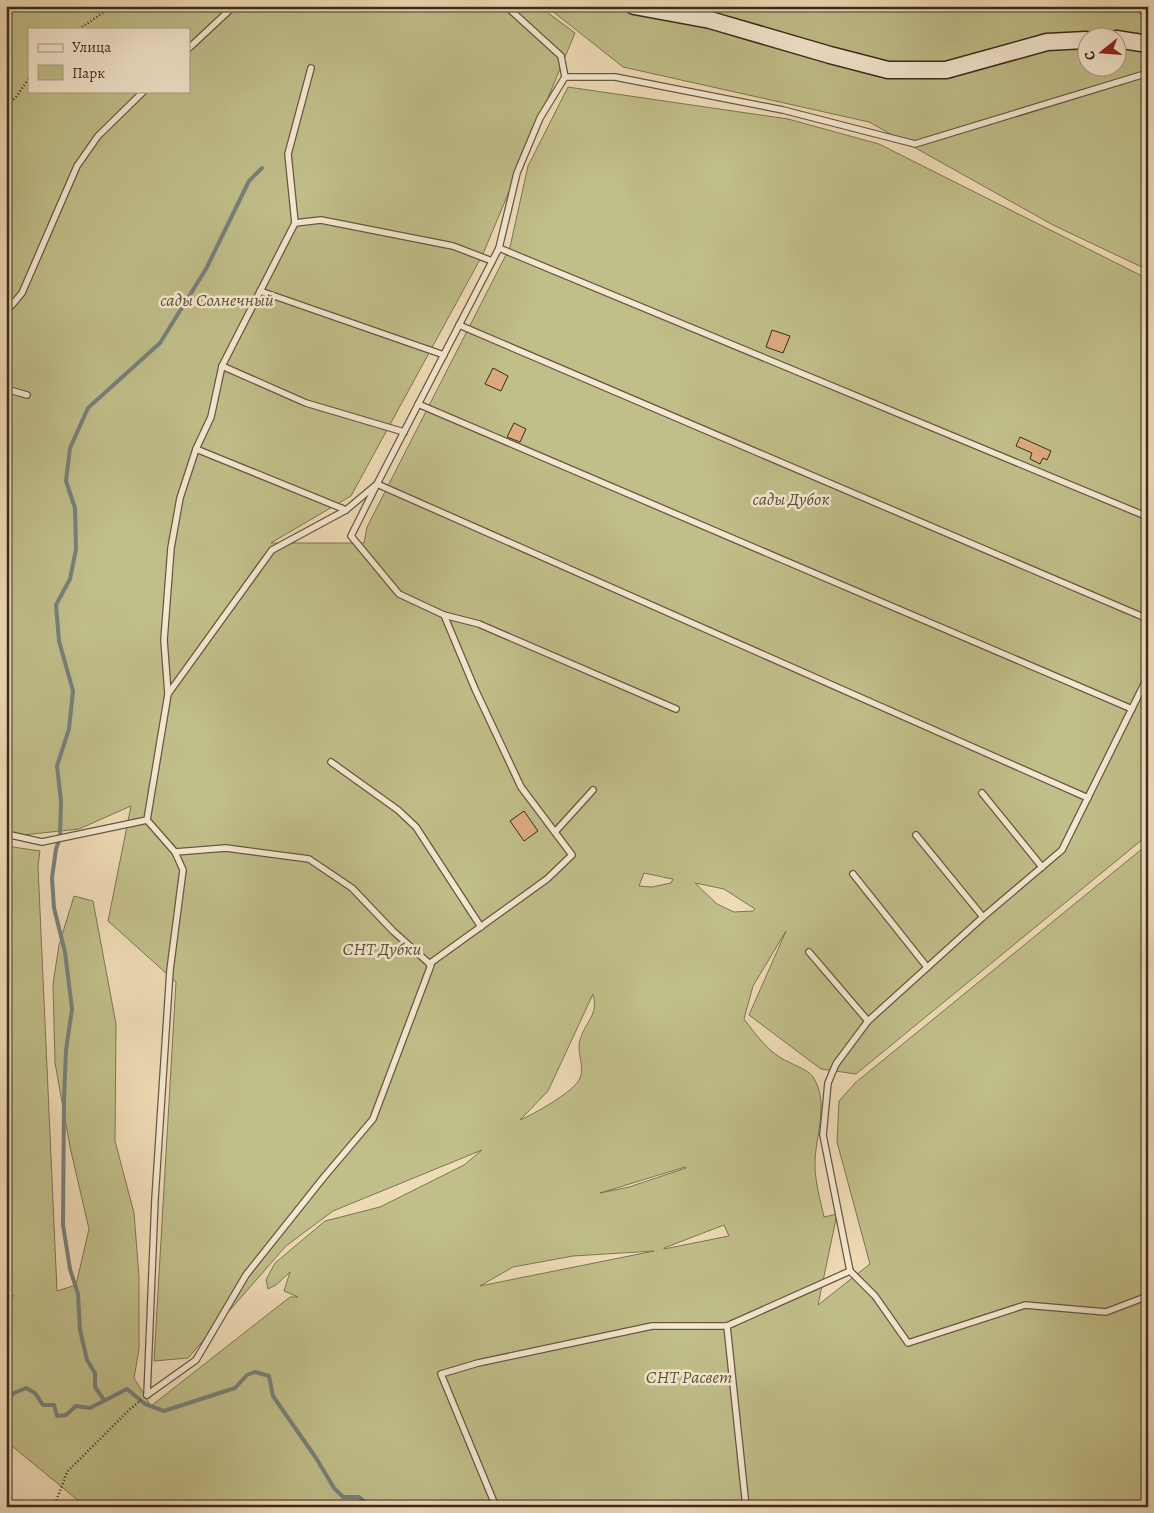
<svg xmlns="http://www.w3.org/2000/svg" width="1154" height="1513" font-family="Alegreya,serif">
  <rect width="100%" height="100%" fill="#efdbb6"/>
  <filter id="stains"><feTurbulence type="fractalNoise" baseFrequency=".004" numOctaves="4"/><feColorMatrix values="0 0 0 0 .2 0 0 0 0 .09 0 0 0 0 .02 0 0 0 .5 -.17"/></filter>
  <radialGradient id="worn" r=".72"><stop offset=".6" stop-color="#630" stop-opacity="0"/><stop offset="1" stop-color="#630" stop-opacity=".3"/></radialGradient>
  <g fill="#c0be89" stroke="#7c7454" fill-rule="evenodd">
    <path d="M6,6h533l36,27 -92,221 -132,242 -80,47h93l3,-16 143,-280 18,-81 40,-79 220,32 91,25 269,135v560l-4,-4 -1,4 -287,235 -35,-5 -72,-54 37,-84 -33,55 -9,33c11,14 21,29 37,39 8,5 28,12 32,19 17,26 2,59 2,87 0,18 5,35 9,53l13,-3 -19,91 52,-41 -33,-122 2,-41 16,-18 293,-239v663h-1062l-80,-66v-145h8l-8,-2v-448l34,5 -2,15 19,425 19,-6 13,-56 -19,-82 -15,-84 -2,-79 6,-39 15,-49 19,5 23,123 -1,117 19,72 5,64v72l-5,29 17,28 139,-109h8l-14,-6 6,-19 -14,13 -8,4 -2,-9 9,-17 50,-42 55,-14 84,-42 18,-15 -149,61 -47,35 -98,112 -34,3 22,-379 -68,-61 23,-115 -52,23 -66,7 -7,-3zM29,29h160v62h-160zM644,873l28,6h1l-2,4 -19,4 -13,-1zM695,883l29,6 31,20 -2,2 -19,1 -17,-8zM593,994c6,21 -8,28 -13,46 -4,10 5,26 0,38 -6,14 -46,36 -60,42l28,-29zM686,1168l-57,19 -29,6 85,-26zM724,1225l5,11 -65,13v-1zM654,1251l-174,35 33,-19 60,-11z"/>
    <path d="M546,6h602v264l-95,-45 -184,-103 -246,-55zM1086,38h30v30h-30z"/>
  </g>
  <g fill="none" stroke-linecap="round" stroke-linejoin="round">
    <g stroke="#77807c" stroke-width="4">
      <path d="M104,1400l-9,-13v-14l-8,-13 -7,-30 -2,-36 -8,-25 -7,-44 1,-126 2,-49 6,-41 -7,-57 -11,-44 -2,-30 4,-29 4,-11 1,-37 -4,-35 12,-37 4,-38 -14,-50 -3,-36 14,-26 6,-30 -1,-41 -9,-27 4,-33 18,-40 72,-65 46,-74 43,-88 13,-13"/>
      <path d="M6,1401l8,-8 12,-5 9,5 8,12h11l3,11 9,-1 10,-9 14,2 37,-19 18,15 19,7 71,-23 12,-13 8,-3 14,4 4,20 43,62 18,30 9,9h16l11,10"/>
    </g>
  </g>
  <g fill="#ddaa80" stroke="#392b1e">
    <path d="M772,330l18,6 -7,17 -17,-6z"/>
    <path d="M493,368l15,8 -7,15 -16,-7z"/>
    <path d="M514,423l12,6 -6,13 -13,-5z"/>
    <path d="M1020,437l31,14 -4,9 -4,-2 -3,6 -10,-5 2,-6 -16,-7z"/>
    <path d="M524,811l14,20 -14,10 -14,-20z"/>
  </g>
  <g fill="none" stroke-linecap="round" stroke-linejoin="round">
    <g stroke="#665744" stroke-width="8">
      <g id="lane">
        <path d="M506,6l55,50 4,21"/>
        <path d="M189,48l45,-42"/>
        <path d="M295,223l26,-3 132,26 39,15"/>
        <path d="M499,248l649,269"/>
        <path d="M260,291l184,64"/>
        <path d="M6,312l16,-19 55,-127 21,-30 46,-45"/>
        <path d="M459,325l689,294"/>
        <path d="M222,366l84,37 98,29"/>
        <path d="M6,389l21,6"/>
        <path d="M418,404l714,305"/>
        <path d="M196,449l150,61"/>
        <path d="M444,615l35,9 197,85"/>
        <path d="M1148,676l-86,174 -79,67 -115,104 -32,43 -8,19 -5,52 27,136 25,25 33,47 117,-38 81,7 42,-16"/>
        <path d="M168,694l-4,-54 7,-92 9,-50 16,-49 15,-32 11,-51 73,-143 -7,-69 23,-86"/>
        <path d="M331,762l67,48 18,17 65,100"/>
        <path d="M982,793l60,74"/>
        <path d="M555,832l38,-42"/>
        <path d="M6,834l36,8 105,-22 21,-126 104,-144 74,-40 31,-26 122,-236 18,-75 23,-55 25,-41h50l168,33 132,34 233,-71"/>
        <path d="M916,835l67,82"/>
        <path d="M853,874l74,93"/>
        <path d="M809,952l59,69"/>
        <path d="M429,964l118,-85 25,-24 -51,-68 -46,-98 -31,-74 -45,-21 -48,-58 26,-52 711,314"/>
        <path d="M147,1395l49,-35 50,-85 78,-98 49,-58 58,-154 -38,-34 -41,-43 -43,-29 -83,-11 -51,4"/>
        <path d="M147,1395l8,-196 15,-229 13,-100 -8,-18 -28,-32"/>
        <path d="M496,1507l-55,-133 37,-11 174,-37h75"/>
        <path d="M746,1507l-19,-181 123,-55"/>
      </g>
    </g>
    <g stroke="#392b1e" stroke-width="19">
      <g id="secondary">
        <path d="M634,6l76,14 120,35 58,15h58l101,-28 39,-2"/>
        <path d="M1116,39l32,5"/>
      </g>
    </g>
    <g stroke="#392b1e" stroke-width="2.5" stroke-dasharray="1 2.5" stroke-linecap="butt">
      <path d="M1138,6l9,24"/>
      <path d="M79,29l34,-23"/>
      <path d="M6,107l10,-10 13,-19"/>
      <path d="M6,1505h49"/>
      <path d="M54,1507l13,-35 61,-61 13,-11"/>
    </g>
    <use href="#lane" stroke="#f5e8d0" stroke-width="5.5"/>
    <use href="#secondary" stroke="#f5e8d0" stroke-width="16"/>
  </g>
  <g text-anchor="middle" stroke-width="5" stroke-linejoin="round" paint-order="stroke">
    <g font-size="18" font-style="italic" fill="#5b5039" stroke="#f5e8d0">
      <text x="217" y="306">сады Солнечный</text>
      <text x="791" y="505">сады Дубок</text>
      <text x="382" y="955">СНТ Дубки</text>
      <text x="689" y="1383">СНТ Расвет</text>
    </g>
  </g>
  <rect width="1154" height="1513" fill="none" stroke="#efdbb6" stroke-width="25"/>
  <rect x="8" y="8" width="1139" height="1498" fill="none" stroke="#392b1e" stroke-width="2.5"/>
  <rect x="12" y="12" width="1129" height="1488" fill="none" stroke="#392b1e"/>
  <rect x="28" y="28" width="162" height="65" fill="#f5e8d0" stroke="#aa9c89"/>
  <rect x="38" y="44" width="25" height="8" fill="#f5e8d0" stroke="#aa9c89"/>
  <text x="72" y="52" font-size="15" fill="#392b1e">Улица</text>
  <rect x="38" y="65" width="25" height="15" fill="#c0be89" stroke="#aa9c89"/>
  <text x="72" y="78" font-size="15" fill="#392b1e">Парк</text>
  <g transform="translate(1102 52) rotate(253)"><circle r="24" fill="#f5e8d0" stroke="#aa9c89"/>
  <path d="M0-4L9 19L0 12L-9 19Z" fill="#8f2418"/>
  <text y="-8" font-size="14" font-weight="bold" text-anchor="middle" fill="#392b1e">С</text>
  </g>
  <rect width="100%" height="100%" filter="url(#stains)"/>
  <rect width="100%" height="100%" fill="url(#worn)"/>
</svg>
